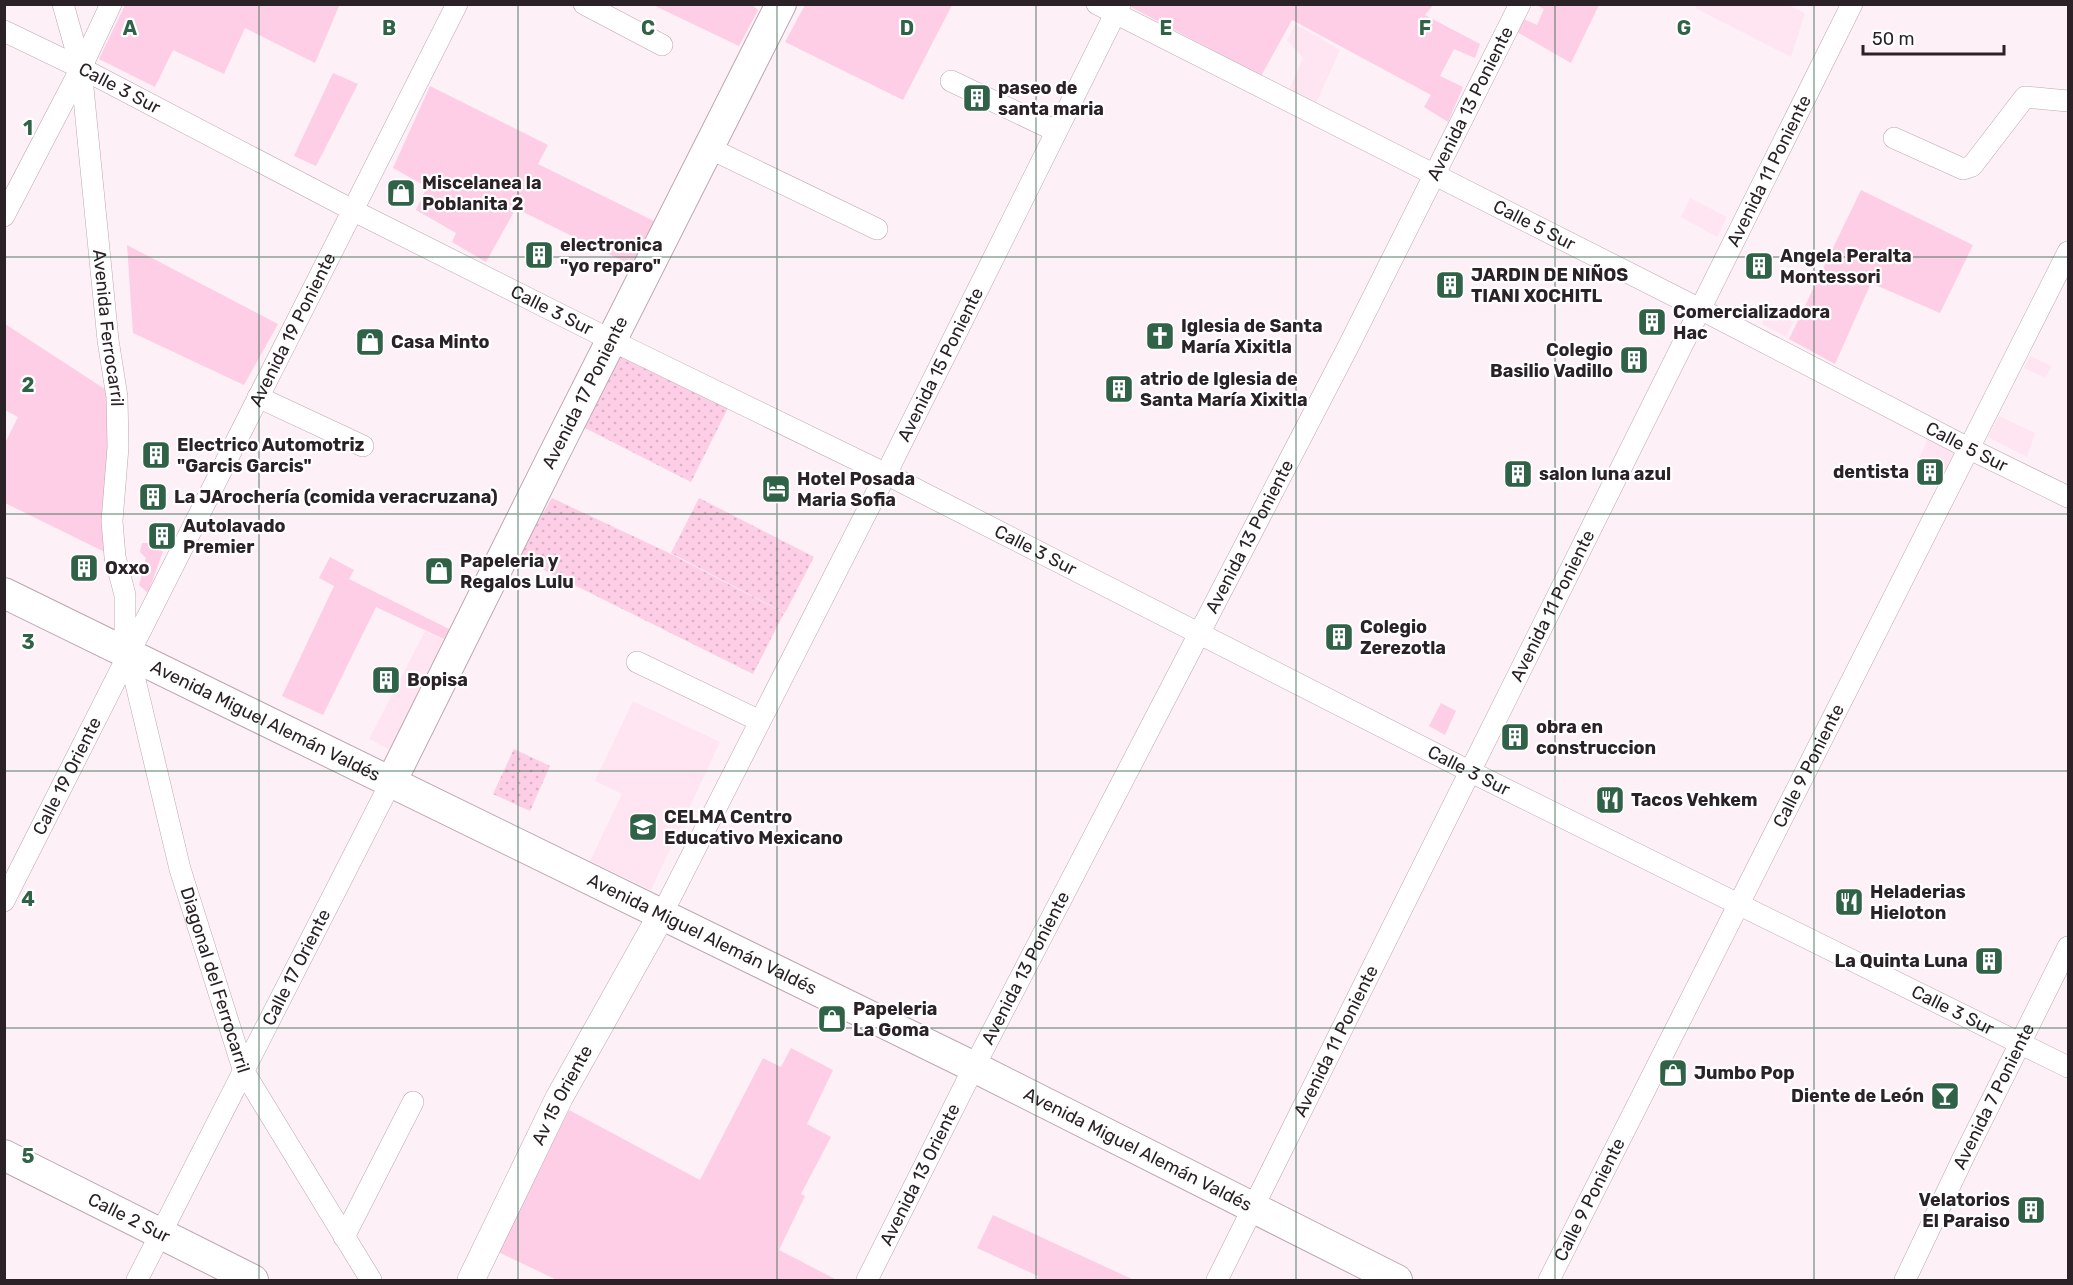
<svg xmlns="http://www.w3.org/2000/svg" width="2073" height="1285" font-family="Rubik,sans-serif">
  <defs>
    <pattern id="garden-dots" width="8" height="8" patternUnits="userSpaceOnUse" patternTransform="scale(1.5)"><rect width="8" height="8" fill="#fdcee6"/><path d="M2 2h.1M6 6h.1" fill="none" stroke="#d9b1c5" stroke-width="1.8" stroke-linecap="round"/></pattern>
  </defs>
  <rect width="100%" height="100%" fill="#fef0f7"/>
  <g fill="#ffe5f2">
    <path d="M1697,5h91l17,8 -14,44 -96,-49z"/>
    <path d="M1295,24l45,26 -24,53 -28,-11 15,-34 -16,-18z"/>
    <path d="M1690,198l37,19 -10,20 -36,-20z"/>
    <path d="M1768,311l26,11 -8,15 -24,-13z"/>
    <path d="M2030,356l22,10 -7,12 -21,-10z"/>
    <path d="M1999,416l36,17 -8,24 -39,-20z"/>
    <path d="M1928,438l29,15 -11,19 -27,-13z"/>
    <path d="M425,631l25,12 -54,110 -27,-14z"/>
    <path d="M633,701l87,41 -69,148 -61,-29 32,-67 -27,-13z"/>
  </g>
  <g fill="#fdcee6">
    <path d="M1132,4l301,1 -8,10 55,29 -5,14 -21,-9 -14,27 23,11 -15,35 -24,-15 7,-12 -139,-75 -31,56 -130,-69z"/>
    <path d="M198,5l138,-1 3,2 -24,57 -70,-35 -21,46 -51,-24 -18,37 -56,-28 26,-54z"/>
    <path d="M653,5h99l6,5 -19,36z"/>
    <path d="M805,5v-1l147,1 -49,95 -118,-58z"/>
    <path d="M1536,5h63l-28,58 -54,-31 7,-13 13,6 7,-16z"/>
    <path d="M333,73l25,11 -42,82 -22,-10z"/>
    <path d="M430,86l118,59 -10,19 120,59 -25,43 -136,-67 18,11 -29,52 -34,-20 4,-9 -40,-23 11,-23 -34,-19z"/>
    <path d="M1861,190l112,55 -33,68 -69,-30 -36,81 -46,-25z"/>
    <path d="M127,245l151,79 -34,61 -111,-52z"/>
    <path d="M5,324l112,73 -2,160 -110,-54 -1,-58 14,-28 -13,-7z"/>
    <path d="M142,543h14l1,7 6,1 -15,42 -9,-8 7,-27 -6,-6z"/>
    <path d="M330,557l24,13 -5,9 102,51 -5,10 -70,-33 -53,108 -41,-19 52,-110 -15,-8z"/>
    <path d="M1441,703l15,8 -11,24 -16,-9z"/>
    <path d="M791,1048l42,22 -26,54 24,13 -30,57 4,2 -26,54 58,30h-280l-61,-29 73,-141 131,70 63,-122 18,9z"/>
    <path d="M993,1215l141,65h-97l1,-4 -61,-28z"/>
  </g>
  <g fill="url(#garden-dots)">
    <path d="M620,353l108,55 -37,74 -108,-55z"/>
    <path d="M552,498l117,55 115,60 -31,61 -235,-117z"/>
    <path d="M699,498l115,59 -29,56 -114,-60z"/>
    <path d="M514,749l36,17 -20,45 -37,-17z"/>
  </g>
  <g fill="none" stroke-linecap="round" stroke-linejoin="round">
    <g stroke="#bda6b1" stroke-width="22">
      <g id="minor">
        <path id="s1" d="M63,4l18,64 27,272 9,57 1,50 -6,74 3,36 10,38v43l55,231 64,203 127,208"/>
        <path d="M584,4l78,41"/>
        <path id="s2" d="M1097,4l603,305 270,140 98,48"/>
        <path id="s3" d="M4,31l77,37 281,147 261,131 263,128 585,298 597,295"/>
        <path d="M951,81l105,50"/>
        <path d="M1894,138l69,31 9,-3 53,-69 43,4"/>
        <path d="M709,148l168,81"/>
        <path d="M4,216l77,-148 30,-64"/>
        <path d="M258,397l105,49"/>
        <path d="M637,662l123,59"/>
        <path id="s4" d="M4,901l453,-897"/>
        <path id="s5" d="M662,914l224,-440 234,-470"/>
        <path d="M344,1237l69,-135"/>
        <path id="s6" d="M137,1280l254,-498"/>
        <path id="s7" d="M867,1280l107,-213 374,-720 172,-343"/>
        <path id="s8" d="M1217,1280l635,-1276"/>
        <path id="s9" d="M1549,1280l519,-1028"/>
        <path id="s10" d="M1905,1280l60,-126 103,-207"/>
      </g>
    </g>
    <g stroke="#bda6b1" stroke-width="28">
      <g id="tertiary">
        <path id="s11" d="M471,1280l88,-182 103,-184"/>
      </g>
    </g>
    <g stroke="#bda6b1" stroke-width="32">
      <g id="secondary">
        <path id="s12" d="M4,593l970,474 423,213"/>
        <path id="s13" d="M391,782l161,-324 229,-454"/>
        <path id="s14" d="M4,1155l249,125"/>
      </g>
    </g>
    <use href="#minor" stroke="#fff" stroke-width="21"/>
    <use href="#tertiary" stroke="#fff" stroke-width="27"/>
    <use href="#secondary" stroke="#fff" stroke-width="30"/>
  </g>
  <path fill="none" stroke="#2f6247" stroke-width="1.5" stroke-opacity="0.55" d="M259,4v1276M518,4v1276M777,4v1276M1036,4v1276M1296,4v1276M1555,4v1276M1814,4v1276M4,257h2064M4,514h2064M4,771h2064M4,1028h2064"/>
  <defs>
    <g id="building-square" transform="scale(1.5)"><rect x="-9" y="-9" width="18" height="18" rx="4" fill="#2f6247" stroke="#fff"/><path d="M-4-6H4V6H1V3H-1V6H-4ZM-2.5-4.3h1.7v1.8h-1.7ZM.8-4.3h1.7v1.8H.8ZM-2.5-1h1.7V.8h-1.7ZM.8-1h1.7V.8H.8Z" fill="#fff"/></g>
    <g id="shop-square" transform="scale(1.5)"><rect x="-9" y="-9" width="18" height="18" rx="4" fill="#2f6247" stroke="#fff"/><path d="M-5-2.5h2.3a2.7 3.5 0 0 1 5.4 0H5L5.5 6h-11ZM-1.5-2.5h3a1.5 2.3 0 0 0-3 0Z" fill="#fff"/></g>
    <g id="church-square" transform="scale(1.5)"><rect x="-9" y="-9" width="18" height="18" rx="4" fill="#2f6247" stroke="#fff"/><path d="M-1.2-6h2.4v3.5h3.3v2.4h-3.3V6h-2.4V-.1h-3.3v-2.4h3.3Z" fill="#fff"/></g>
    <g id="hotel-square" transform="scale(1.5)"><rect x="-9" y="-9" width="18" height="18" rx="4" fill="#2f6247" stroke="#fff"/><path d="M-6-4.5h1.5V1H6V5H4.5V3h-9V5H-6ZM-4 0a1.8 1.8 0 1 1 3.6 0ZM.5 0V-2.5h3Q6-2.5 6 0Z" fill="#fff"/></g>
    <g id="restaurant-square" transform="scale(1.5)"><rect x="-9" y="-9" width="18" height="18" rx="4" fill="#2f6247" stroke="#fff"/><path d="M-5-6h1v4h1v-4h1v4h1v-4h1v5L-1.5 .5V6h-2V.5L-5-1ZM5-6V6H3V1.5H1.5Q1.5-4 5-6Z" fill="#fff"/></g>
    <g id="school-square" transform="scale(1.5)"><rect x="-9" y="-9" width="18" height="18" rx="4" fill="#2f6247" stroke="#fff"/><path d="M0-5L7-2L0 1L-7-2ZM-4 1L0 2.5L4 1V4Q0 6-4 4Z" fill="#fff"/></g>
    <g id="bar-square" transform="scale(1.5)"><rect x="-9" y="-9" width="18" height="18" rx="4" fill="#2f6247" stroke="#fff"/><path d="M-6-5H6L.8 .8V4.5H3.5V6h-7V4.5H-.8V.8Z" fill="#fff"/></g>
  </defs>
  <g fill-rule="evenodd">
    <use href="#building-square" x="977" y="98"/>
    <use href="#shop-square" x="401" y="193"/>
    <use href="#building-square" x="539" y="255"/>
    <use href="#building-square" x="1759" y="266"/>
    <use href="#building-square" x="1450" y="285"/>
    <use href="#building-square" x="1652" y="322"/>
    <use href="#church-square" x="1160" y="336"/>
    <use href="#shop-square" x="370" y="342"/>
    <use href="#building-square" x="1634" y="360"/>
    <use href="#building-square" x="1119" y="389"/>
    <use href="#building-square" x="156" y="455"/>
    <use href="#building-square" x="1930" y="472"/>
    <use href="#building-square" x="1518" y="474"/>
    <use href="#hotel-square" x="776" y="489"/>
    <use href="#building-square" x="153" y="497"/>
    <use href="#building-square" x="162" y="536"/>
    <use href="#building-square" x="84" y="568"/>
    <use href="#shop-square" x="439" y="571"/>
    <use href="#building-square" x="1339" y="637"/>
    <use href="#building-square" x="386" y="680"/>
    <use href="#building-square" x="1515" y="737"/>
    <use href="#restaurant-square" x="1610" y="800"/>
    <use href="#school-square" x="643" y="827"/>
    <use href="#restaurant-square" x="1849" y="902"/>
    <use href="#building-square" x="1989" y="961"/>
    <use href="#shop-square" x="832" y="1019"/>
    <use href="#shop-square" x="1673" y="1073"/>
    <use href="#bar-square" x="1945" y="1096"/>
    <use href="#building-square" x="2031" y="1210"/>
  </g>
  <g text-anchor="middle" stroke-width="4.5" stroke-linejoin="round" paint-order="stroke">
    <g font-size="18" fill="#2a2226" stroke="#fff">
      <text dy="6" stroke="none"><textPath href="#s3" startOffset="129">Calle 3 Sur</textPath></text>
      <text dy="6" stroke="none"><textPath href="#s7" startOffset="1322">Avenida 13 Poniente</textPath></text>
      <text dy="6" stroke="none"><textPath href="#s8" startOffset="1239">Avenida 11 Poniente</textPath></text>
      <text dy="6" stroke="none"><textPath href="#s2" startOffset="490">Calle 5 Sur</textPath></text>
      <text dy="6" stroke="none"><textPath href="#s3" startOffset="615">Calle 3 Sur</textPath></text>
      <text dy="6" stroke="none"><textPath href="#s1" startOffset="328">Avenida Ferrocarril</textPath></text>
      <text dy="6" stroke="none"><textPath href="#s4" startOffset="640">Avenida 19 Poniente</textPath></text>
      <text dy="6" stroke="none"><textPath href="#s5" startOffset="616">Avenida 15 Poniente</textPath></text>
      <text dy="6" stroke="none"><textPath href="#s13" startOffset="435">Avenida 17 Poniente</textPath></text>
      <text dy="6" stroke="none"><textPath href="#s2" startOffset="976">Calle 5 Sur</textPath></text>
      <text dy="6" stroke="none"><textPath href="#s7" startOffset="836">Avenida 13 Poniente</textPath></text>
      <text dy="6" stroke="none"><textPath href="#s3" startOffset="1155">Calle 3 Sur</textPath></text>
      <text dy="6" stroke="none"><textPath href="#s8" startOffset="753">Avenida 11 Poniente</textPath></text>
      <text dy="6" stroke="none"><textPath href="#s12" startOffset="291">Avenida Miguel Alemán Valdés</textPath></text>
      <text dy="6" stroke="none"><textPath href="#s9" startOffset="576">Calle 9 Poniente</textPath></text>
      <text dy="6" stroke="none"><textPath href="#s3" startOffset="1641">Calle 3 Sur</textPath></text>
      <text dy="6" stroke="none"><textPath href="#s4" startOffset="140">Calle 19 Oriente</textPath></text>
      <text dy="6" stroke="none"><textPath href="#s12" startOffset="777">Avenida Miguel Alemán Valdés</textPath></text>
      <text dy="6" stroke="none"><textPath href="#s6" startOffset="351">Calle 17 Oriente</textPath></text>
      <text dy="6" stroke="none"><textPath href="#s7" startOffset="350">Avenida 13 Poniente</textPath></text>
      <text dy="6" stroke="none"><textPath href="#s1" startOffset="994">Diagonal del Ferrocarril</textPath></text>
      <text dy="6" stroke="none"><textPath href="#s3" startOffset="2181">Calle 3 Sur</textPath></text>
      <text dy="6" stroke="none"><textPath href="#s8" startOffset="267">Avenida 11 Poniente</textPath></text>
      <text dy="6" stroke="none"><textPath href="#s11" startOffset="206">Av 15 Oriente</textPath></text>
      <text dy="6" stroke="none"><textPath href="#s10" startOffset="204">Avenida 7 Poniente</textPath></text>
      <text dy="6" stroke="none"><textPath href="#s12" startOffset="1263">Avenida Miguel Alemán Valdés</textPath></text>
      <text dy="6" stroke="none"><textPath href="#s7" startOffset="118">Avenida 13 Oriente</textPath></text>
      <text dy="6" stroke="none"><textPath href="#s9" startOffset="90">Calle 9 Poniente</textPath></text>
      <text dy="6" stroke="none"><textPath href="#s14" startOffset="140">Calle 2 Sur</textPath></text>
    </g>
    <g font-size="18" font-weight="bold" fill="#2a2226" stroke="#fff" text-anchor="start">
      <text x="998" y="94">paseo de<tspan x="998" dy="21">santa maria</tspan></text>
      <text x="422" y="189">Miscelanea la<tspan x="422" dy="21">Poblanita 2</tspan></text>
      <text x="560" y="251">electronica<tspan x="560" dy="21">"yo reparo"</tspan></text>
      <text x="1780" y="262">Angela Peralta<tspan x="1780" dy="21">Montessori</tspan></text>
      <text x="1471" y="281">JARDIN DE NIÑOS<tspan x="1471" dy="21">TIANI XOCHITL</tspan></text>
      <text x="1673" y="318">Comercializadora<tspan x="1673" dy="21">Hac</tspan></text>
      <text x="1181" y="332">Iglesia de Santa<tspan x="1181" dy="21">María Xixitla</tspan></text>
      <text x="391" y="348">Casa Minto</text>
      <text x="1613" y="356" text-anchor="end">Colegio<tspan x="1613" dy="21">Basilio Vadillo</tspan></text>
      <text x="1140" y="385">atrio de Iglesia de<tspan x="1140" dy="21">Santa María Xixitla</tspan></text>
      <text x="177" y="451">Electrico Automotriz<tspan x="177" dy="21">"Garcis Garcis"</tspan></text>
      <text x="1909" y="478" text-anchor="end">dentista</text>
      <text x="1539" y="480">salon luna azul</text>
      <text x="797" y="485">Hotel Posada<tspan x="797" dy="21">Maria Sofia</tspan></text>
      <text x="174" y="503">La JArochería (comida veracruzana)</text>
      <text x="183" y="532">Autolavado<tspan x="183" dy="21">Premier</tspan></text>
      <text x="460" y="567">Papeleria y<tspan x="460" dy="21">Regalos Lulu</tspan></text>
      <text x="105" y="574">Oxxo</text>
      <text x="1360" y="633">Colegio<tspan x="1360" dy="21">Zerezotla</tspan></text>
      <text x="407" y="686">Bopisa</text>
      <text x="1536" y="733">obra en<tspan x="1536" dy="21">construccion</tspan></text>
      <text x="1631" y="806">Tacos Vehkem</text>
      <text x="664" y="823">CELMA Centro<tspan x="664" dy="21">Educativo Mexicano</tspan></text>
      <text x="1870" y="898">Heladerias<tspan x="1870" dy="21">Hieloton</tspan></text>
      <text x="1968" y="967" text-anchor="end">La Quinta Luna</text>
      <text x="853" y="1015">Papeleria<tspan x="853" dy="21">La Goma</tspan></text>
      <text x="1694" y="1079">Jumbo Pop</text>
      <text x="1924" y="1102" text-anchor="end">Diente de León</text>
      <text x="2010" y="1206" text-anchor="end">Velatorios<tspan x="2010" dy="21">El Paraiso</tspan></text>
    </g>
  </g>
  <g font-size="20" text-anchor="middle" font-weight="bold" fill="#2f6247" stroke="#fff" stroke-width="4.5" stroke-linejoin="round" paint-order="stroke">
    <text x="130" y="35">A</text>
    <text x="389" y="35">B</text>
    <text x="648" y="35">C</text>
    <text x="907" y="35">D</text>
    <text x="1166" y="35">E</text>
    <text x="1425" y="35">F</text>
    <text x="1684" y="35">G</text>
    <text x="28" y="135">1</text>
    <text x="28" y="392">2</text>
    <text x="28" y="649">3</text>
    <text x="28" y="906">4</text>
    <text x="28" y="1163">5</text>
  </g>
  <rect width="2073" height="1285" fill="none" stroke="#2a2226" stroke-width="12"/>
  <path d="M1863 45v9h141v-9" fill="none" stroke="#2a2226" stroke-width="3"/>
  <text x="1872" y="45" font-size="18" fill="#2a2226" stroke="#ffffff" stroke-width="4.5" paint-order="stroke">50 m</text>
</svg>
